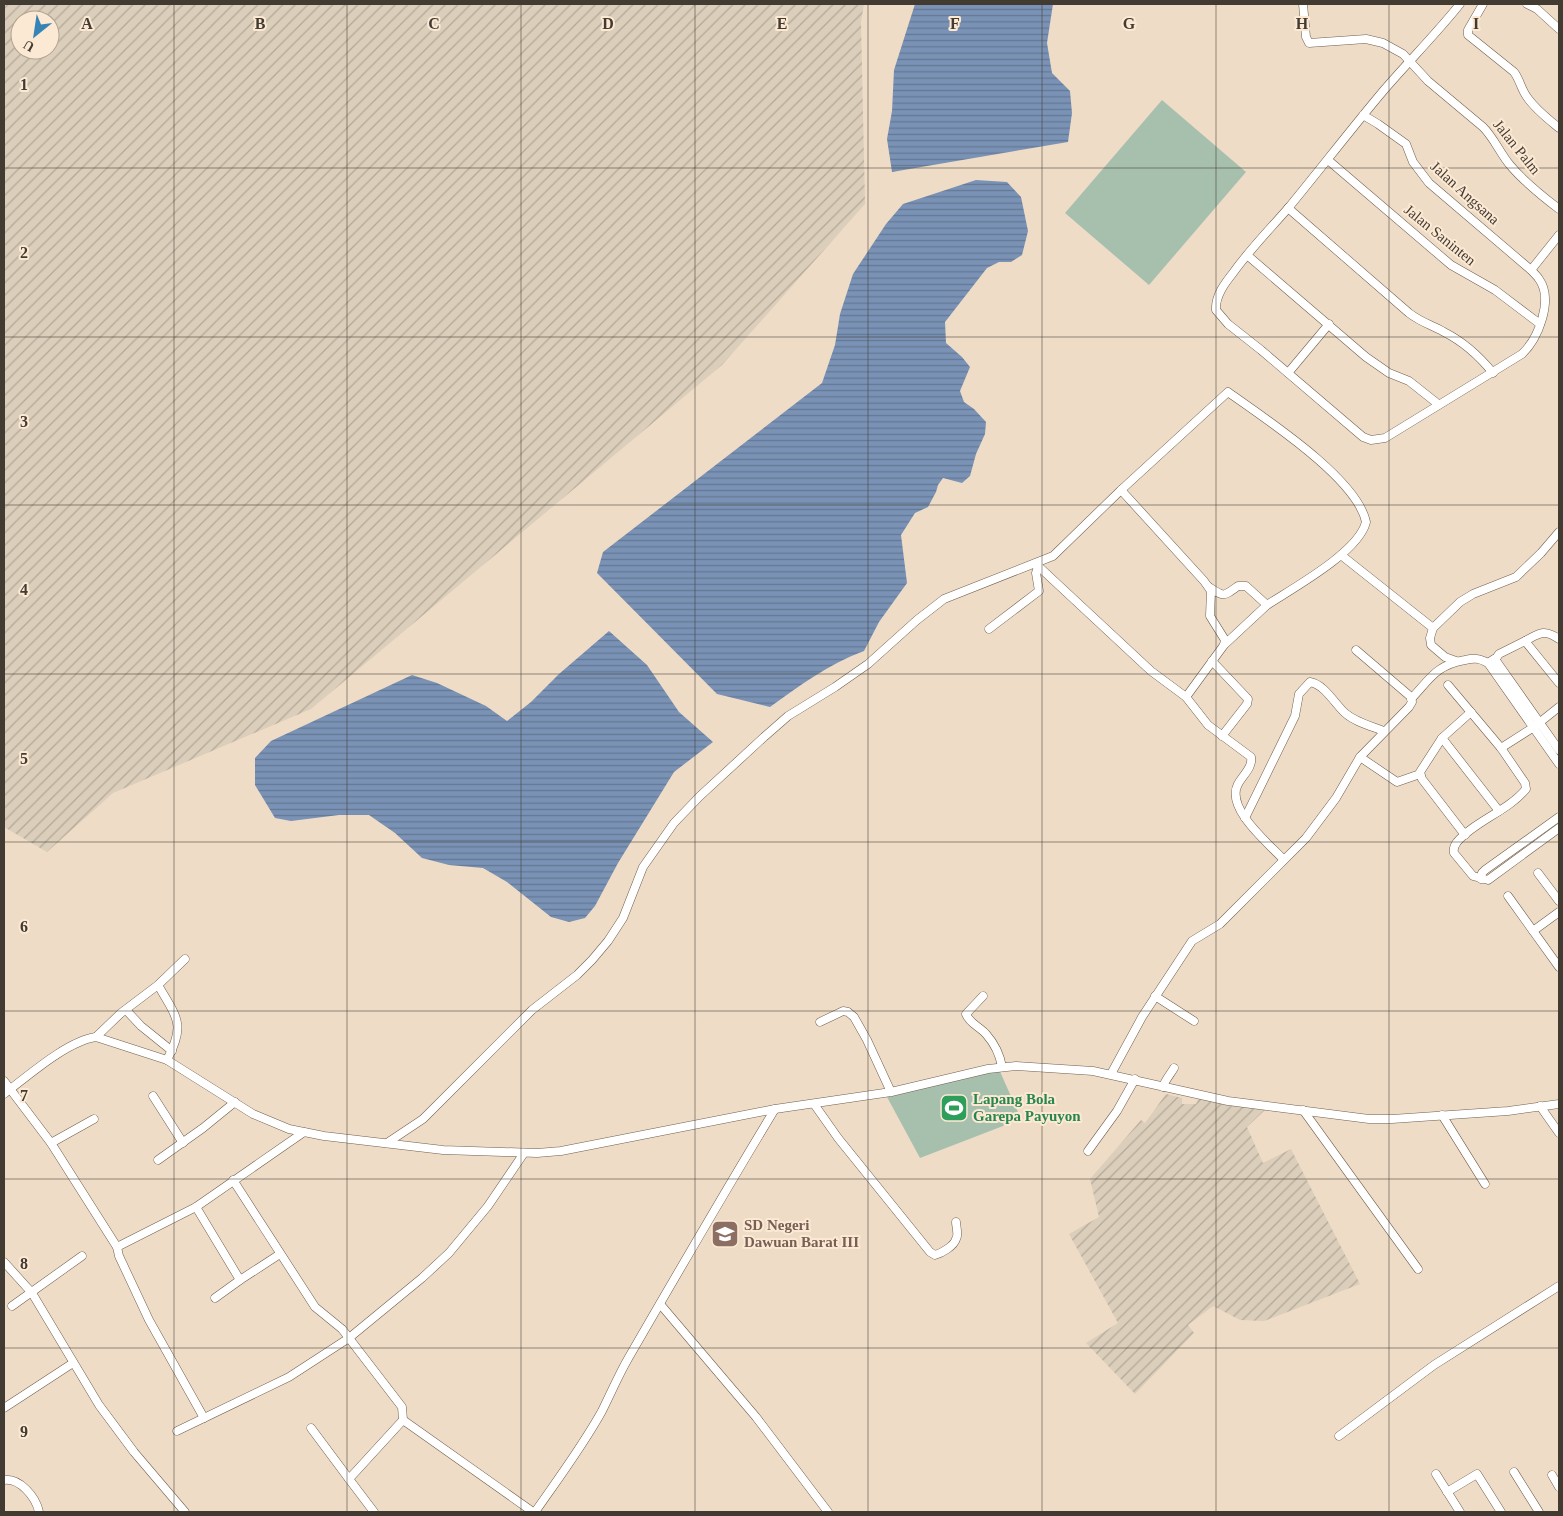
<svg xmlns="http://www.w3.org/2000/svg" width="1563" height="1516" font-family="Georgia,serif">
  <defs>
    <pattern id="industrial-furrows" width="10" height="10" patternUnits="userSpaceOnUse" patternTransform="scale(1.25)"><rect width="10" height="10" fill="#dbceba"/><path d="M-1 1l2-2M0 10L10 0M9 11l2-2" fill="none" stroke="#b3a898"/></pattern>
    <pattern id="water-rules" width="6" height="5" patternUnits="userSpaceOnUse" patternTransform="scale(1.25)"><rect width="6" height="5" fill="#7992b5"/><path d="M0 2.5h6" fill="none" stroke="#657894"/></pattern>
  </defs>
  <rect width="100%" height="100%" fill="#efdcc7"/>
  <g fill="url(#industrial-furrows)" fill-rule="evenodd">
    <path d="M4,4h860l-3,18 4,182 -143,161 -411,344 -198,84 -66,59 -43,-25zM20,20h30v30h-30z"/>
    <path d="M1166,1094l16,4v6h14l2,-5 67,11 -18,17 16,36 28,-14 69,135 -96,37 -24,-1 -27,-14 -25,19 6,8 -59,61 -49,-51 32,-20 -49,-89 30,-17 -9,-38 51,-59 4,3z"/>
  </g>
  <g fill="#a7c0ae">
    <path d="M1162,100l84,72 -97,113 -84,-72z"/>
    <path d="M998,1067l23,52 -101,39 -33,-61z"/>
  </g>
  <g fill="url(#water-rules)">
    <path d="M915,4h138l-6,39 5,30 18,18 2,22 -4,29 -176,30 -5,-33 5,-28 2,-41z"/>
    <path d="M976,180l31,2 14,15 7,34 -6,24 -11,7h-12l-12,6 -42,54 1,21 16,14 8,10 -10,24 4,11 10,7 12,13 -1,12 -9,20 -6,22 -8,7 -19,-5 -5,7 -2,7 -8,15 -13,6 -14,22 6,48 -28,39 -15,29c-36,13 -63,34 -94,56l-53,-13 -120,-121 6,-21 219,-169 13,-38 5,-31 13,-40 33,-50 17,-20z"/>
    <path d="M609,631l38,34 32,47 34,30 -39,30 -56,91 -23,43 -10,12 -16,4 -18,-5 -44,-35 -24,-14 -34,-3 -27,-7 -27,-25 -26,-18h-30l-48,6 -16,-3 -20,-33v-27l16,-17 141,-66 25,8 49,23 21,15 24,-19 28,-28z"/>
  </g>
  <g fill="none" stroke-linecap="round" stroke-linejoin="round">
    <g stroke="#6f5f4d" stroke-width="9">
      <g id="minor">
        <path d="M1303,4l3,33 3,6 57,-4 17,4 20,11 25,27 55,46c11,11 17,26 27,38 14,17 32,31 49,44"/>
        <path d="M1483,4l-15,26v5l46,37c6,8 7,17 13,25 8,12 21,22 32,31"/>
        <path d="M1527,4l10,5 22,20"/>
        <path d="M1363,115l15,9 28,20 7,18 16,21 102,87c3,3 6,6 8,9 15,21 -1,60 -17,75l-137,84 -14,2 -8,-3 -102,-87 -33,-26 -12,-14c-1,-14 9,-27 17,-37 17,-24 38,-45 57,-67 32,-39 62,-78 94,-116 25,-29 52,-56 76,-86"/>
        <path d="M1328,160l123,105 44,25 45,34"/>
        <path d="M1288,208l121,105c13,10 21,11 35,19 18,9 36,25 49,41"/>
        <path d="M1247,255l119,102 23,16 20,8 29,23"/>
        <path d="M1531,270l28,-35"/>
        <path d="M1288,373l41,-49"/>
        <path d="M1121,490l83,91 7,10 -1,25 15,24 -1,5 -38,52"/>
        <path d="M1341,555l92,73"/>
        <path d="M1036,564l115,107 35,26 22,28 43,32c2,10 -8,18 -13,27 -13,24 30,59 45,75"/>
        <path d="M989,629l50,-38 -3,-18 2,-7"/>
        <path d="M1559,639c-15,-10 -19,-6 -34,2l34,42"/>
        <path d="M1224,645l43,-40"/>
        <path d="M1495,660l4,-6 26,-13"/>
        <path d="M1212,661l36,38 -1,5 -25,32"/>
        <path d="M1456,661l-11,-4 -14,-12 -1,-7 3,-10 27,-26 13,-8 43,-17 25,-24 18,-21"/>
        <path d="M1448,685l53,63 24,35 1,6c-18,22 -51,32 -69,53 -3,4 -4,7 -3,11l19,23 15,4 71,-52"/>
        <path d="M1411,699c19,-20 25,-34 54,-39 9,-2 14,-2 23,3"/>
        <path d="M1442,738l57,73"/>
        <path d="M1501,748l33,-21 25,-20"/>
        <path d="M1559,750l-62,-88 -3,-3 -6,4 71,101"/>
        <path d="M1360,757l37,25 23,-8"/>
        <path d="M1245,818l50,-102 4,-22 11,-12c14,2 25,22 35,31 10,9 26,13 39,18"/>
        <path d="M1465,835l-43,-56 -2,-7 22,-34 29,-26"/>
        <path d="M1538,873l21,28"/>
        <path d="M1481,879l1,-6 3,-3 74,-53"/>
        <path d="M1508,896l51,71"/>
        <path d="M1533,931l26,-19"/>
        <path d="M158,985c19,33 28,39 9,75"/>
        <path d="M983,996l-17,18c3,9 14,13 20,20 8,9 14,21 16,33"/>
        <path d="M1155,996l39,25"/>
        <path d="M126,1010l15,16 31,25"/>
        <path d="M820,1022l23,-11 5,1 6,5 13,23 24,52"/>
        <path d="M96,1037l25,-24 37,-28 27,-26"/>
        <path d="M1111,1074l31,-57 50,-76 28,-17 86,-86 30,-40 24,-41 49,-50 3,-5 -1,-5 -55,-47"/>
        <path d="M4,1081l47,62 66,104 2,9 30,64 55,98"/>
        <path d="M1163,1087c2,-7 7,-12 11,-19"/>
        <path d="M4,1094c24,-18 63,-53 92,-57l71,23 86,54 36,15 35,7 119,14 94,3 24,-2 214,-42 116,-17 97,-23 28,-3 77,5 135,30 141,18h23l116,-8 51,-7"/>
        <path d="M153,1096l30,47"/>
        <path d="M814,1104l24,34 92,114 5,3c7,-2 19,-9 21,-16 3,-4 0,-12 0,-17"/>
        <path d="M1540,1106l19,27"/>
        <path d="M1303,1110l115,159"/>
        <path d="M1442,1115l43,69"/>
        <path d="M51,1143l43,-24"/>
        <path d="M387,1143l36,-24 109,-109 45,-35 15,-15 16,-19 15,-23 20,-51 31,-44 26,-27 64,-59 24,-21 47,-29 33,-23 49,-44 27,-21 109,-43 68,-66 107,-98c36,26 129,86 138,130 -7,30 -73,66 -99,83l-21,-19h-8c-15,11 -14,11 -29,1"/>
        <path d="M1088,1151l29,-40 18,-32"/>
        <path d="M158,1160l45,-32 32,-26"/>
        <path d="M233,1180l82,127 27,22 60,78 1,13 -54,59 25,33"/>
        <path d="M196,1207l44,73 40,-26"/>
        <path d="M117,1247l79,-40 108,-75"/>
        <path d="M4,1262l28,31 67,112 35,47 51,60"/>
        <path d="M215,1298l25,-18"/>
        <path d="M660,1304l96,113 72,95"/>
        <path d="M12,1306l70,-50"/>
        <path d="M4,1408l69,-45"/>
        <path d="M403,1420l130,92"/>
        <path d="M311,1428l38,51"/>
        <path d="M177,1431l112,-54 60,-39 73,-60 27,-25 39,-47 36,-53"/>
        <path d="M1339,1436l95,-71 125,-79"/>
        <path d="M1514,1472l25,40"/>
        <path d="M1436,1474l24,38"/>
        <path d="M1552,1475l7,12"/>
        <path d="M4,1480c16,-2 32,17 35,32"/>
        <path d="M1447,1492l30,-18 24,38"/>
        <path d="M535,1512c23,-33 47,-65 67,-101 9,-18 17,-37 27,-54 48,-83 96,-166 146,-248"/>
      </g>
    </g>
    <use href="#minor" stroke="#fff" stroke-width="8"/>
  </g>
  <path fill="none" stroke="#423b32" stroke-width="1" stroke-opacity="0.55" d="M174,4v1508M347,4v1508M521,4v1508M695,4v1508M868,4v1508M1042,4v1508M1216,4v1508M1389,4v1508M4,168h1555M4,337h1555M4,505h1555M4,674h1555M4,842h1555M4,1011h1555M4,1179h1555M4,1348h1555"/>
  <defs>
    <g id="stadium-square" transform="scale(1.4375)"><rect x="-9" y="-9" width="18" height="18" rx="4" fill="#2e9e5b" stroke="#fce9d4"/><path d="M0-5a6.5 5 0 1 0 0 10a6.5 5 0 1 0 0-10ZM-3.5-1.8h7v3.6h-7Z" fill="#fff"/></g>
    <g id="school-square" transform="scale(1.4375)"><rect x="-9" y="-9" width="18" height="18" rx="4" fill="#8d6e63" stroke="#fce9d4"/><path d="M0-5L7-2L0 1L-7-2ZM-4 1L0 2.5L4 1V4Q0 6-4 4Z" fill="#fff"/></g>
  </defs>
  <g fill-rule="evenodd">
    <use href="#stadium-square" x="954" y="1108"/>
    <use href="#school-square" x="725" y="1234"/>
  </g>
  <g text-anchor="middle" stroke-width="4" stroke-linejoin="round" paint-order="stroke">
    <g font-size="15" fill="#423b32" stroke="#fce9d4">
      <text transform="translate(1517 147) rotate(51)" y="5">Jalan Palm</text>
      <text transform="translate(1465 193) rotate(42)" y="5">Jalan Angsana</text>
      <text transform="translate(1440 235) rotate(39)" y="5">Jalan Saninten</text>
    </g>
    <g font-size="15" font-weight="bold" fill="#27864d" stroke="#fce9d4" text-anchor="start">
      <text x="973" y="1104">Lapang Bola<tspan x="973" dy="17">Garepa Payuyon</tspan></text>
    </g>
    <g font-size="15" font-weight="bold" fill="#785e54" stroke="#fce9d4" text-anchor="start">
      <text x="744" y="1230">SD Negeri<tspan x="744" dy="17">Dawuan Barat III</tspan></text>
    </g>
  </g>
  <g font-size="16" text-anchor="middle" font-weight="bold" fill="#423b32" stroke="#fce9d4" stroke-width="4" stroke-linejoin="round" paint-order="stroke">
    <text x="87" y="29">A</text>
    <text x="260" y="29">B</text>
    <text x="434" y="29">C</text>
    <text x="608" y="29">D</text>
    <text x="782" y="29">E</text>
    <text x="955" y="29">F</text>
    <text x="1129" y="29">G</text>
    <text x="1302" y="29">H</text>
    <text x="1476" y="29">I</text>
    <text x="24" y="90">1</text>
    <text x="24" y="258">2</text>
    <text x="24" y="427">3</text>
    <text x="24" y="595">4</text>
    <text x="24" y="764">5</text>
    <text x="24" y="932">6</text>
    <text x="24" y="1101">7</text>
    <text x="24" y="1269">8</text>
    <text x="24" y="1437">9</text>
  </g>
  <rect width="1563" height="1516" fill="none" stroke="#423b32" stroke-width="10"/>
  <g transform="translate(35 35) rotate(210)"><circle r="24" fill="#fce9d4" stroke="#b2a393"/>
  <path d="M0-4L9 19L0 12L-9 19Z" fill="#3683b6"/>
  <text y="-8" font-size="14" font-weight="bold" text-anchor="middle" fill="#423b32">U</text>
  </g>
</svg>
